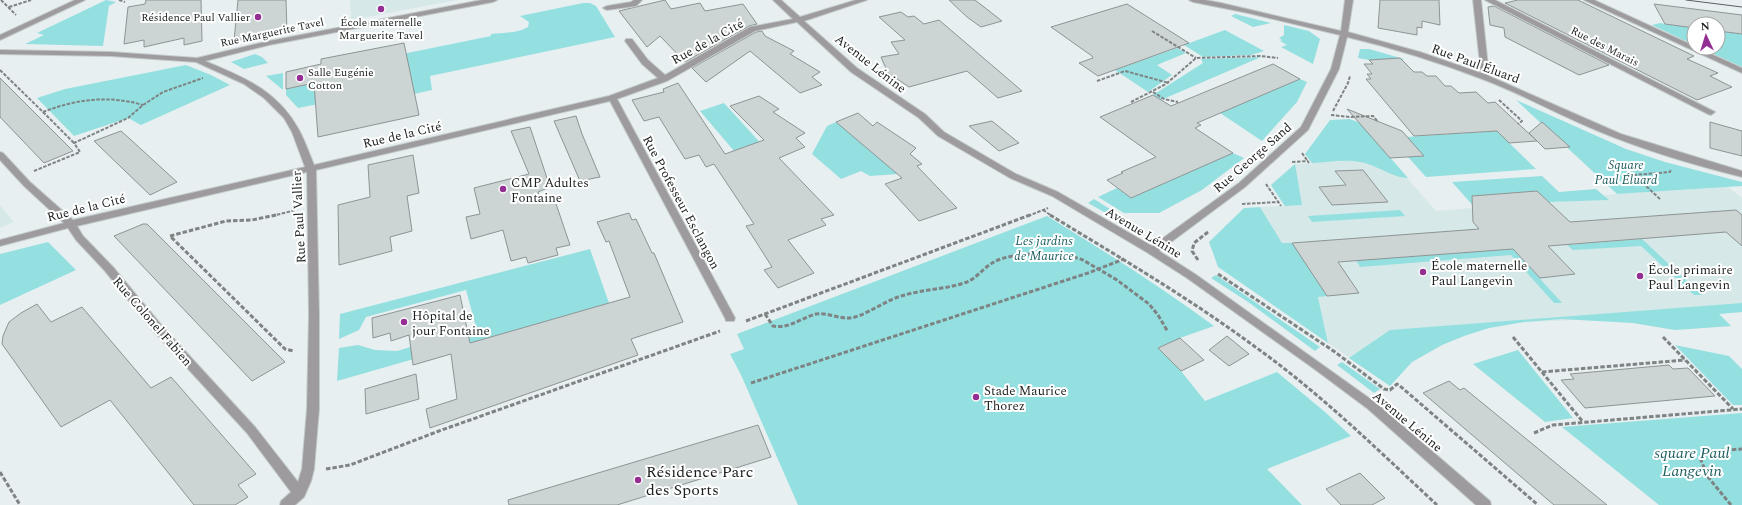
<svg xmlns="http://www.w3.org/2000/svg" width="1742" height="505" font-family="Spectral,serif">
  <rect width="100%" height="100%" fill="#e8eff0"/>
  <g fill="#d6e8e8">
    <path d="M350,0h107l-106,20z"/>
    <path d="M1373,139l63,72 113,-9 60,-2 -6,-5 125,-8 14,11v114l-23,2 12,12 -56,4 -42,-7 -56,-3 -53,2 -35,6 -25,8 -22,9 -30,17 -22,24 -62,-43 -10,-47h9l-41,-53h-4l-22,-36 24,-1 -13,-21 24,-21 17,-1 -7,-9z"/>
    <path d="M0,205l14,17 -14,6z"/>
  </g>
  <g fill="#94e0e1">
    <path d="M106,0l10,2 -7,4 -6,40 -78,-2 19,-9 -7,-2z"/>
    <path d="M583,3h7l6,3 19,31 -185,39 2,14 -18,4 -2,-8 -114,22 -12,-13v-6l28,-6v-11l177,-36v-2c14,-2 25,0 37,-7l1,-5 -9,-6z"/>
    <path d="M1235,14l36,9 -18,4 -22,-11z"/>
    <path d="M1660,23l34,5v17l-42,-20z"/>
    <path d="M1284,25l25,6 11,8 -7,25 -32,-17 6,-2 -7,-4 2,-1 -3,-2 5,-3z"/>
    <path d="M1225,30l39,21 -13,4 -48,2 -19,-12z"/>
    <path d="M1718,31l24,3v33l-42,-19h18z"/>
    <path d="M1177,48l9,5 -29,12 15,10 -24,17 -33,-22z"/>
    <path d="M1360,49h9l35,10 -6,5 -12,-5 -17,1 -11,-2z"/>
    <path d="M255,54l7,3 6,6 -24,6 -13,-7z"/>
    <path d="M1261,57l-100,43 -8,-5 50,-32 -2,-4z"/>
    <path d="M186,65l25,10 19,10 -89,40 -13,-7 -54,18 -37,-38 28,-9z"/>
    <path d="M283,73v17l-17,-14z"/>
    <path d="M1300,79l7,3 -10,20 -35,39 -42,-28z"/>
    <path d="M1516,100l110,49 39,13 77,20v4l-125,8z"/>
    <path d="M724,103l53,58 -33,-14 -10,4 -34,-40z"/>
    <path d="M1350,119l10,4 48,55c-15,0 -33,-14 -48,-16 -15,-3 -32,0 -48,1l-7,-9 25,-34z"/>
    <path d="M836,122l62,52 -28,2 -9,-5 -20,8 -29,-25 15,-28z"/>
    <path d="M1497,131l39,38 -110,8 -18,-20 -2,-20z"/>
    <path d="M1233,153l11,5 -42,32 -43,23h-35l-26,-16 19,-9 14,10z"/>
    <path d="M1295,164l7,41 -17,1 -14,-21z"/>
    <path d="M1542,176l17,16 37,-3 13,11 -60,2 -12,-11 -65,5 11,11 -7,2 -24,-27z"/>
    <path d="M1094,199l24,15 -5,3 -25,-14z"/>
    <path d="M1260,207l22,36h10l35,53 -9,1 10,46 -110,-76 -9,-25 35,-34z"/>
    <path d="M1400,210l5,6 -93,6 -4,-6z"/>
    <path d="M1047,216c57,35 113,70 167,110l-34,12 -22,10 23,23 24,30 72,-29 48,40 26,24 -84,33 35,36h-504l-57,-130 -11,-21 14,-5 -7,-15z"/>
    <path d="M1642,239l60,56h-8l-53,-49 -68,4 -6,-5z"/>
    <path d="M48,242l28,28 -76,35v-51z"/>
    <path d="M590,249l19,54 -272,78 2,-33 19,-3 17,5 22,1 79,-24 -10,-37 -100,27 -7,13 -20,9 1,-25z"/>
    <path d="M1513,249l49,54h-8l-43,-48 -151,12 -4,-7z"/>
    <path d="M1216,275l104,72 -5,4 -67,-49 -37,-24z"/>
    <path d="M1742,303v9l-23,2 12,12 -56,4 -42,-7 -71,-4 -38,3 -35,6 -25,8 -22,9 -30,17 -22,24 -41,-28 41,-28z"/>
    <path d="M1675,345l54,11 13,13v36h-9z"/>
    <path d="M1518,350l55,68 -28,4 -72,-58z"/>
    <path d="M1342,362l38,27 -6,4 -37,-28z"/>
    <path d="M1742,413v92h-83l-97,-78z"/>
  </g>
  <g fill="#ccd4d4" stroke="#8d9494">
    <path d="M146,0h55l1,41 -18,4v-7l-40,9v-7l-20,4 4,-37 17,-3z"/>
    <path d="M238,0h48l1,32 -53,9z"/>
    <path d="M665,0l6,9 29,-6 5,8 38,-7 14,20 -8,2 -64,36 -25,-26 -13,11 -28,-36z"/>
    <path d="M949,0h26l27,21 -21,6 -14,-10z"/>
    <path d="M1380,0h59l1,25 -18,-4v7l-5,-1v8l-39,-7z"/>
    <path d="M1518,0h60l116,56 -7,3 31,14 -8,3 22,11 -35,13 -192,-97z"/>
    <path d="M1127,4l62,39 -91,33 -19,-13 14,-5 -1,-2 -41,-29z"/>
    <path d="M1654,4l88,11v19l-24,-3v-7h-24v4l-29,-4z"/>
    <path d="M1494,6l115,59 -30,10 -74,-38 -1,-9 -14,-3 -2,-18z"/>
    <path d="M901,12l7,5 6,-1 10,8 15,-4 83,71 -24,7 -31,-27 -58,16 -21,-14 -7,-16 18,-3 -8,-12 14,-2 -26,-23z"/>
    <path d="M762,31l3,5 29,15 -4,3 30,18 -8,5 10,8 -22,8 -50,-42 -44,31 -14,-14 64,-36z"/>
    <path d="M404,43l15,72 -101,22 -4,-54 -28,6v-17l35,-8v-5z"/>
    <path d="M1400,58l14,14h8l5,4h9l9,10h6l8,7 17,-1 12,11 7,-1 42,39 -28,2 -12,-12 -83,5 -48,-57h5l-4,-5h5l-8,-10h9l-4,-4z"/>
    <path d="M1273,64l27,15 -103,44 4,2 -6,3 38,25 -102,45 -24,-18 16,-7 -2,-1 35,-15 -56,-40 53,-22 18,11z"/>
    <path d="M0,78l73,73 -29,12 -44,-46z"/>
    <path d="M678,83l47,71 39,-14 -34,-34 29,-10 20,13 -6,3 32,21 -9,5 9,9 -26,11 55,57 -13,4 5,6 -38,15 26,33 -36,15 -14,-18 8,-3 -26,-41 8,-2 -40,-60 -8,3 -7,-12 -14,4 -26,-42 -15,4 -12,-21 32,-8 -1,-3z"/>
    <path d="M1347,109l55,22 22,25 -34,2z"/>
    <path d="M858,113l15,13 4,-4 39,26 -6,6 12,10 -5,2 40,42 -38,13 -34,-37 17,-6 -66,-56z"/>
    <path d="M576,116l6,18 18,43 -20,4 -26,-60z"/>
    <path d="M992,121l27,22 -20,8 -30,-25z"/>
    <path d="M1542,122l28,25 -25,2 -16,-16z"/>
    <path d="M1710,122l32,9v25l-32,-8z"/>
    <path d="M530,127l20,60 -12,5 3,9 13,-3 16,47 -14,3 2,7 -30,8 -2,-6 -15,4 -8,-31 -32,9 -5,-22 14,-3 -6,-26 55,-14 -18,-43z"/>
    <path d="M121,131l9,8 47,43 -27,13 -56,-54z"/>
    <path d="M413,155l6,38 -12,3 5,35 -22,6 2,14 -53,14 -1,-60 32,-8 -2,-32z"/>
    <path d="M1363,170l25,32 -56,3 -13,-18 27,-2 -11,-14z"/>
    <path d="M1537,191l33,31 166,-12 6,5v31l-16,-14 -178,14 27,28 -35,4 -27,-29 -175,13 21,31 -32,3 -35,-53 187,-14 -6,-7 -1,-26z"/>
    <path d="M629,213l3,7 4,-1 16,34h2l29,69 -52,17 7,16 -208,73 -4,-19 31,-10 -6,-45 -38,11 -4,-30 -18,6 -1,-8 -17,5 -1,-20 88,-23 10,48 160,-46 -21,-56 -3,1 -9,-20z"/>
    <path d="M143,224h4l138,138 -33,19 -138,-145z"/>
    <path d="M37,304l14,18 31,-15 69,81 20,-11 85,97 -18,11 10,12 -13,8h-41l-84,-105 -49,27 -59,-83 1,-8 6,-14 12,-9z"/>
    <path d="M1227,336l22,18 -20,12 -20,-16z"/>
    <path d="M1180,338l24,22 -23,11 -23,-23z"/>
    <path d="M1669,365l4,4 15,-1 27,28 -130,12 -24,-28 13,-1 -4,-5z"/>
    <path d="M416,374l3,25 -53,15 -1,-25z"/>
    <path d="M1449,381l11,9 4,-2 143,117h-53l-131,-112z"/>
    <path d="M758,425l13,32 -154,48h-108l-1,-5z"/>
    <path d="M1360,473l25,25 -13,7h-31l-15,-16z"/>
  </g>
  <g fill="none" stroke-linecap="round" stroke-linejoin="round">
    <g stroke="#c3caca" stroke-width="2">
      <g id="minor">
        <path d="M75,0h10l-85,40v-5z"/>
        <path d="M482,0h15l-4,2 -224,43 -64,16c40,17 72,29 94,69 6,11 10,23 15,35l295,-69 49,-18 -16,-14 -17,-23 1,-2h6l16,21 17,15 85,-48 43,-8 -20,-19h8l19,17 56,-17h11l-63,21 53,47 68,46 19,18 72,42 42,18 94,54 87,-63 62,-56 30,-58 9,-34 -92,-22 -55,-11 -4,-2h16l16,3 120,28 4,-31h8l-5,32 72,20 61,21 -8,-73h8l8,76 132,58 121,37v6c-48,-12 -98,-27 -144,-46 -39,-16 -76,-37 -116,-52 -44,-17 -89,-31 -135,-42l-8,32 -31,61 -63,57 -86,64 36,23 181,129 114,98 1,4h-15l-108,-96 -55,-41 -126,-90 -39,-25 -96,-57 -42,-18 -72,-42 -19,-18 -68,-46 -54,-50 -42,9 -88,50 -50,18 118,219 -1,3h-8l-1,-3 -115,-217 -294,69 3,145v94l-5,60 -3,12 -7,16 -9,8h-15l1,-4 10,-9 -44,-59 -92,-100 -50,-62 -29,-31 -8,-12 -68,18v-6l64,-17 -40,-37 -24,-26v-8l3,1 27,29 43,38 232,-53 -13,-35 -8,-14 -20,-20 -20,-14 -48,-22 -85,-6 -111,-2v-4l111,2 86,6 72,-17zM307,172l2,143 -2,94 -5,60 -4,13 -43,-55 -92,-100 -50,-60 -30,-31 -6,-10z"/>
        <path d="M634,0h8l-6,6 -29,4 -4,-2 4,-2 24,-4z"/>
        <path d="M1485,0h10l220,112 -4,3 -3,-1z"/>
        <path d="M1584,0h10l100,46v2h4l44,20v5z"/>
      </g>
    </g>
    <g stroke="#7e8384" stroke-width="2" stroke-dasharray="3.5 1.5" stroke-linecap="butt">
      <path d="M1,0l15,15"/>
      <path d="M119,0l6,2"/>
      <path d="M9,7l22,-7"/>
      <path d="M1152,31l44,27"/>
      <path d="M0,70l43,42c33,-13 66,-17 100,-7"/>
      <path d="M1097,81l28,-10 44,12"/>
      <path d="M1153,92l11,7 14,3"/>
      <path d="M1499,100l23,21 -4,3"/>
      <path d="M1131,102l35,-18 30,-26 64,-2 18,2"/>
      <path d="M1333,111l15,-28 2,-7"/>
      <path d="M43,112l31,31"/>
      <path d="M1331,115l19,2 23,-1 5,6"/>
      <path d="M1302,153l7,10"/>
      <path d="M1292,162l16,-1"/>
      <path d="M34,171l46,-19 -6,-9 54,-25 15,-13 20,-13 40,-14"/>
      <path d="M1266,184l15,22"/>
      <path d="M1660,199l-26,-24 36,-3 1,-3"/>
      <path d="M1242,204l36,-2"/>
      <path d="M1043,210l9,6"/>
      <path d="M272,216l24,-6"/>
      <path d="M1028,216l20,-8"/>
    </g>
    <g stroke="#7e8384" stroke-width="3" stroke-dasharray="4.5 2" stroke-linecap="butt">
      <path d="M276,215l-24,5 -26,1 -56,15 115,113 9,2"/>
      <path d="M1050,215c69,42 139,83 204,131 66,47 124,104 183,159"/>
      <path d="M1198,260l-6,-9 2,-8 14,-11"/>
      <path d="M1218,274l117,78 49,37 6,1 7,-6 3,2 138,119"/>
      <path d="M765,314l8,12c16,3 28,-8 43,-12 13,-2 26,7 39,3 17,-5 32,-18 50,-22 20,-6 43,-6 62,-13 10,-4 17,-15 27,-20 20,-11 68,-10 89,-2l34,20 32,24 9,11 10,17"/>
      <path d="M746,321l284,-106"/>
      <path d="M1513,337l70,85"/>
      <path d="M1663,337l70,72"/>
      <path d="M1542,372l143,-12"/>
      <path d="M751,383l337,-110 36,-14"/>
      <path d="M1534,433l19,-8 189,-16"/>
      <path d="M326,469l24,-4 89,-34 281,-100"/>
      <path d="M0,472l20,33"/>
      <path d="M1731,505l-23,-28 -8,-19 10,-7 32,-2"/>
    </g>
    <use href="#minor" fill="#9d9b9d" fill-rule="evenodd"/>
    <path stroke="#5b5f60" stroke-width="1" d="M1686,0l56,7"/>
  </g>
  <g fill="#952e92" stroke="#fff" stroke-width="1.5">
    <circle cx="381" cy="9" r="4"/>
    <circle cx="258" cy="17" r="4"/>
    <circle cx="300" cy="78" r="4"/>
    <circle cx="503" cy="189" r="4"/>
    <circle cx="1423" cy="272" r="4"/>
    <circle cx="1640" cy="276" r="4"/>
    <circle cx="404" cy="322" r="4"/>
    <circle cx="976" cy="397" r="4"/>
    <circle cx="638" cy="480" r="4"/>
  </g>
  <g text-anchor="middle" stroke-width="4" stroke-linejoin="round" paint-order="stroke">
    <g font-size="11" fill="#1c1f1f" stroke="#fff" text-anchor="end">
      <text x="250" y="21">Résidence Paul Vallier</text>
      <text x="381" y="26" text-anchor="middle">École maternelle<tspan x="381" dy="13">Marguerite Tavel</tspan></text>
      <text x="308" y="76" text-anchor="start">Salle Eugénie<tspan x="308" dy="13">Cotton</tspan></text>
    </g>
    <g font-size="11" fill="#1c1f1f" stroke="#fff">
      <text transform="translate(272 32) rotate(-12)" y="4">Rue Marguerite Tavel</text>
      <text transform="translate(1605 46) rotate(27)" y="4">Rue des Marais</text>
    </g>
    <g font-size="13" fill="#1c1f1f" stroke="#fff">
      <text transform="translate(707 41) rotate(-29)" y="5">Rue de la Cité</text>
      <text transform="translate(871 63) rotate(38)" y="5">Avenue Lénine</text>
      <text transform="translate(1476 63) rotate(20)" y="5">Rue Paul Éluard</text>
      <text transform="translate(402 134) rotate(-13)" y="5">Rue de la Cité</text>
      <text transform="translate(1252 157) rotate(-41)" y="5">Rue George Sand</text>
      <text transform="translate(682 202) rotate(62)" y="5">Rue Professeur Esclangon</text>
      <text transform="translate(86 207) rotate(-14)" y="5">Rue de la Cité</text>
      <text transform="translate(298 217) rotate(-93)" y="5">Rue Paul Vallier</text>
      <text transform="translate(1144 232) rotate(31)" y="5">Avenue Lénine</text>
      <text transform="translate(153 321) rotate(49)" y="5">Rue Colonel Fabien</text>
      <text transform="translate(1408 421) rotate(40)" y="5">Avenue Lénine</text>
    </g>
    <g font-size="13" font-style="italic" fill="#1f5f61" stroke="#fff">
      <text x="1626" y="169">Square<tspan x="1626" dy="15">Paul Éluard</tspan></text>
      <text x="1044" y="245">Les jardins<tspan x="1044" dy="15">de Maurice</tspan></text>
    </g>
    <g font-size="13" fill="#1c1f1f" stroke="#fff" text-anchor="start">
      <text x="511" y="187">CMP Adultes<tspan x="511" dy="15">Fontaine</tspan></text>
      <text x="1431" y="270">École maternelle<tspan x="1431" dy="15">Paul Langevin</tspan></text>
      <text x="1648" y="274">École primaire<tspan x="1648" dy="15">Paul Langevin</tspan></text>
      <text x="412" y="320">Hôpital de<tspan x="412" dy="15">jour Fontaine</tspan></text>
      <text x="984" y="395">Stade Maurice<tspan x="984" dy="15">Thorez</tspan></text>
    </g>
    <g font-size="16" font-style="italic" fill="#1f5f61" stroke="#fff">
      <text x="1692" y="458">square Paul<tspan x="1692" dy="18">Langevin</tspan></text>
    </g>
    <g font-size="16" fill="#1c1f1f" stroke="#fff" text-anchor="start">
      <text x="646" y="477">Résidence Parc<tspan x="646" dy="18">des Sports</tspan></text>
    </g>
  </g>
  <g transform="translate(1706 36) rotate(356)"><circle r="19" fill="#ffffff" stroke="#a4a5a5"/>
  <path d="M0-3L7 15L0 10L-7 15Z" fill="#952e92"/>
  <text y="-6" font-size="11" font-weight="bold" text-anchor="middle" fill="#1c1f1f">N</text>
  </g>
</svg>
